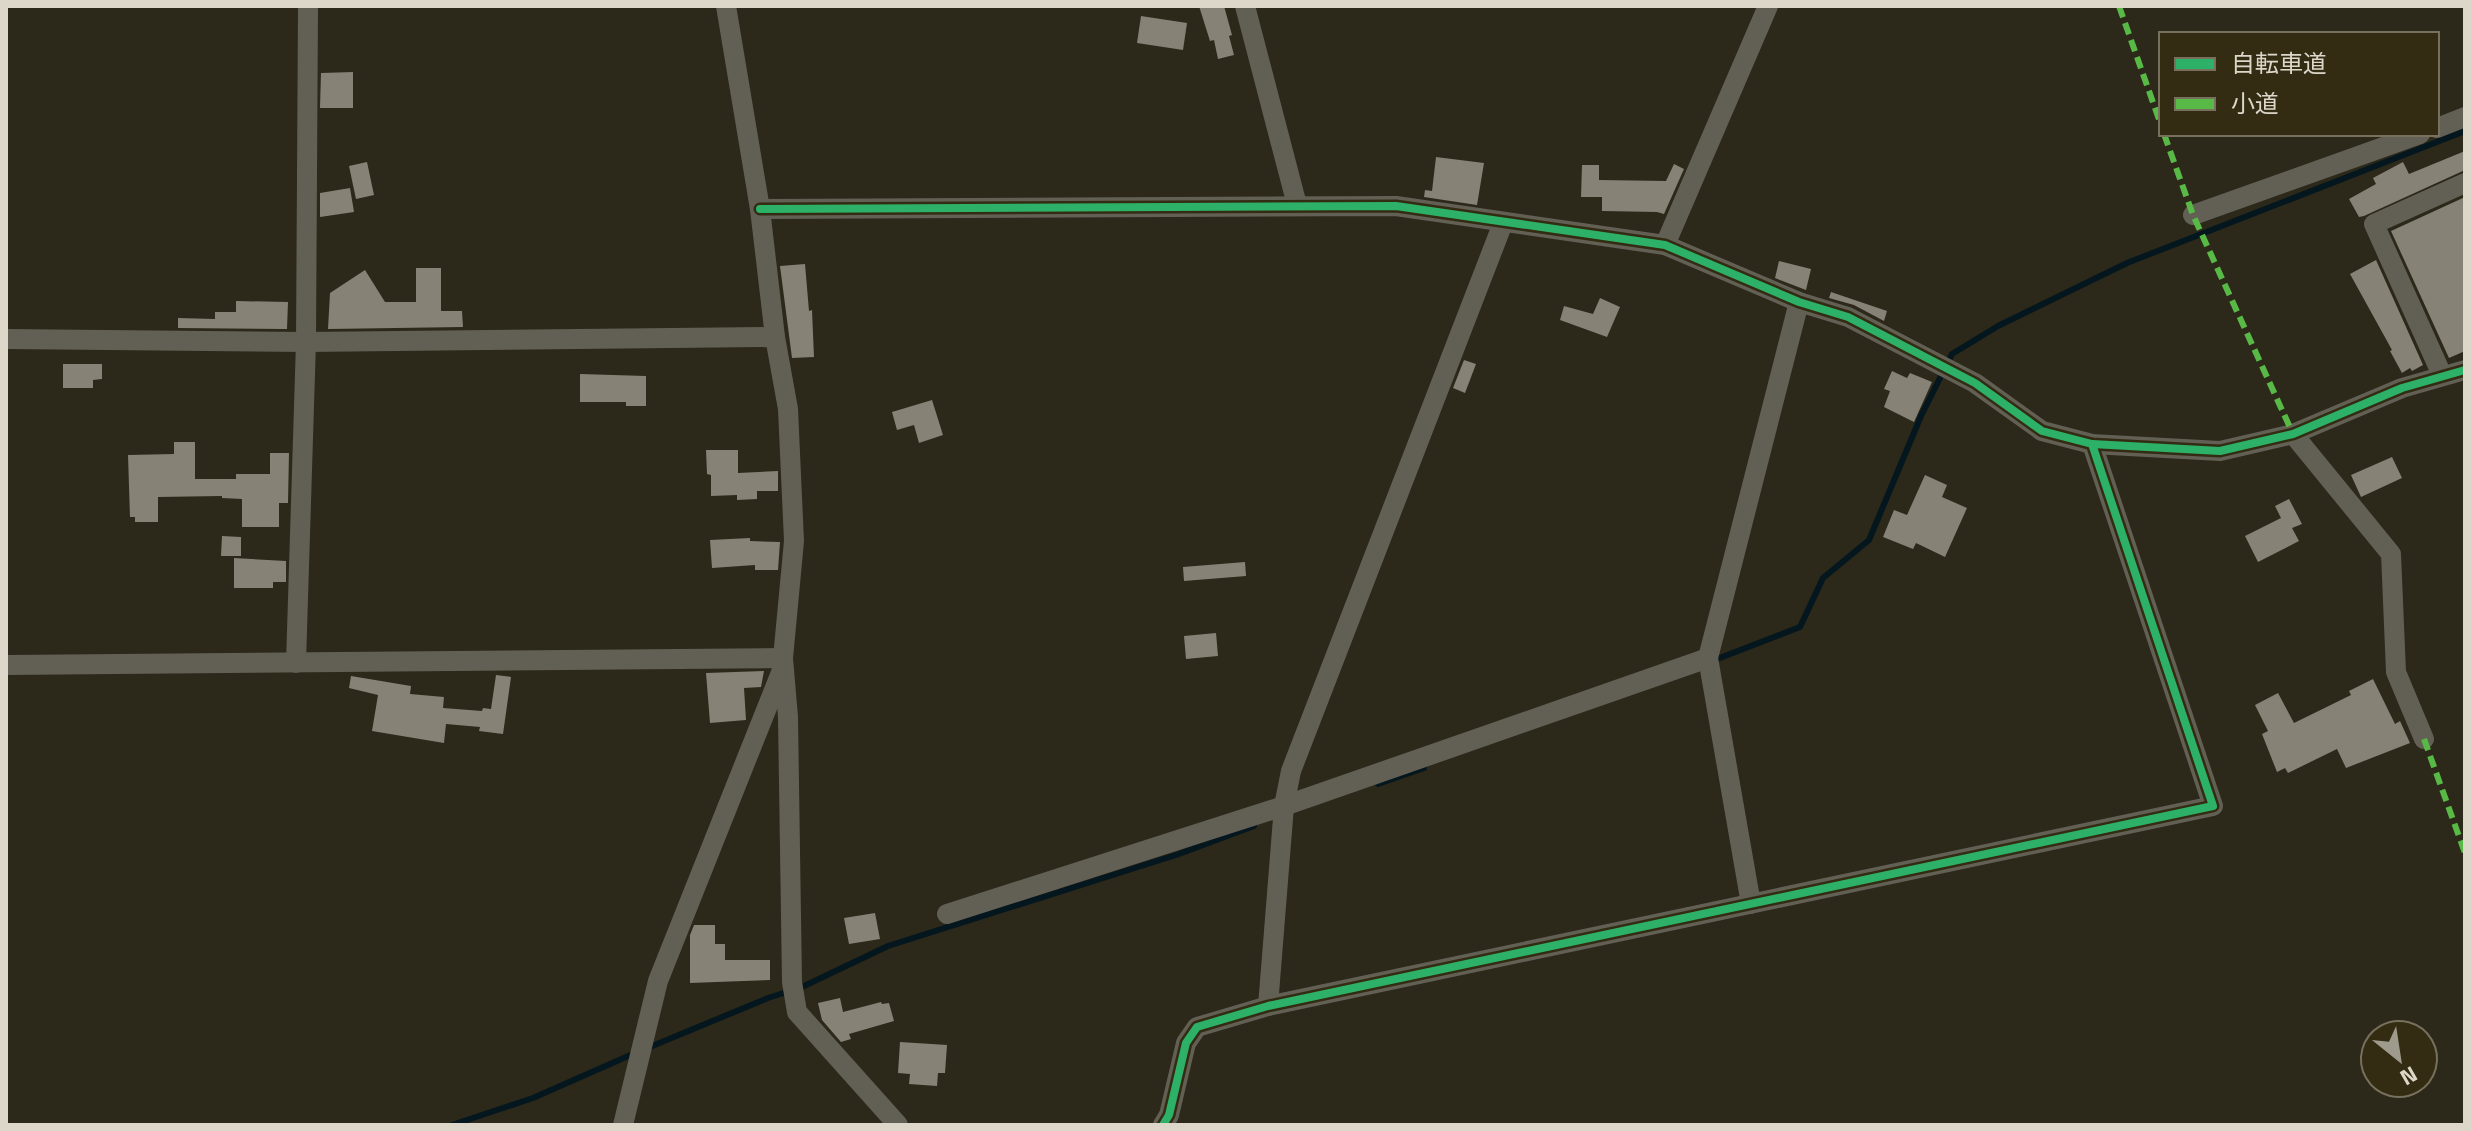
<svg xmlns="http://www.w3.org/2000/svg" width="2471" height="1131" font-family="'Titillium Web','Noto Sans JP',sans-serif">
  <rect width="100%" height="100%" fill="#2c281a"/>
  <g fill="none" stroke-linecap="round" stroke-linejoin="round">
    <g stroke="#05171e" stroke-width="6">
      <path d="M1712,661l88,-34 23,-49 46,-38 52,-124 31,-62 46,-28 129,-63 338,-132"/>
      <path d="M1378,784l46,-16"/>
      <path d="M645,1049l123,-51 34,-11 86,-41 291,-92 75,-28"/>
      <path d="M452,1125l81,-27 102,-45"/>
    </g>
  </g>
  <g fill="#868276">
    <path d="M1199,6h25l8,29 -3,1 5,19 -16,4 -4,-19 -4,1z"/>
    <path d="M1141,16l46,7 -4,27 -46,-7z"/>
    <path d="M353,72v36h-33l1,-35z"/>
    <path d="M2465,151v19l-101,46 -5,1 -10,-18 27,-15 -3,-6 30,-16 6,12z"/>
    <path d="M1436,157l48,6 -7,42 -53,-8 1,-7 7,1z"/>
    <path d="M367,162l7,33 -18,4 -7,-33z"/>
    <path d="M1674,164l10,5 -20,45 -7,-2 -55,-1v-14h-21l1,-32h17v15l67,1z"/>
    <path d="M350,188l4,24 -34,5v-24z"/>
    <path d="M2465,197v154l-16,7 -58,-127z"/>
    <path d="M2376,260l47,105 -11,6 -2,-3 -8,5 -12,-22 2,-1 -42,-76z"/>
    <path d="M1779,261l32,8 -5,21 -31,-12z"/>
    <path d="M805,264l4,47 3,-1 2,47 -22,1 -12,-92z"/>
    <path d="M416,268h25v43h21l1,16 -135,2 2,-36 35,-23 20,32h31z"/>
    <path d="M1831,292l56,19 -3,10 -30,-16 -25,-7z"/>
    <path d="M1600,298l20,9 -13,30 -47,-17 4,-14 29,8z"/>
    <path d="M236,301l52,1 -1,27 -109,-1v-10l37,1v-7h21z"/>
    <path d="M1464,360l12,4 -11,29 -12,-5z"/>
    <path d="M63,364h39v15l-9,1v8h-30z"/>
    <path d="M1892,371l15,7 3,-5 22,9 -18,40 -30,-15 6,-16 -6,-2z"/>
    <path d="M580,374l66,2v30h-20v-4h-46z"/>
    <path d="M932,400l11,35 -24,8 -5,-18 -17,5 -5,-18z"/>
    <path d="M174,442h21v37h41v-5h34v-21h19l-1,50h-9v24h-37v-28l-20,-1v-2l-64,1v25h-23v-5h-5l-2,-62 46,-1z"/>
    <path d="M706,450h32v23l40,-2v20h-21v8l-20,1v-5l-26,1v-21l-4,-1z"/>
    <path d="M2392,457l10,21 -41,19 -10,-22z"/>
    <path d="M1925,475l22,10 -5,12 25,11 -22,49 -29,-14 -3,6 -30,-12 11,-27 13,5z"/>
    <path d="M2289,499l13,25 -10,4 7,13 -41,21 -13,-26 36,-18 -6,-12z"/>
    <path d="M222,536l19,1v19h-20z"/>
    <path d="M750,538v3l30,1 -2,28h-23v-5l-43,3 -2,-28z"/>
    <path d="M234,558l52,3v21h-13v6h-39z"/>
    <path d="M1245,562l1,14 -62,5 -1,-14z"/>
    <path d="M1216,633l2,23 -32,3 -2,-23z"/>
    <path d="M764,671l-3,16 -17,1 2,32 -36,3 -4,-50z"/>
    <path d="M496,675l15,2 -8,57 -24,-3 1,-4 -34,-3 -2,19 -72,-12 6,-36 -29,-7 2,-12 60,10 -1,8 34,3 -1,11 39,3 1,-3 8,1z"/>
    <path d="M2373,679l22,45 5,-3 10,22 -64,25 -9,-19 -49,24 -3,-5 -8,4 -15,-38 6,-3 -13,-26 23,-12 16,30 57,-28 -2,-4z"/>
    <path d="M875,913l5,26 -31,5 -5,-26z"/>
    <path d="M694,925h21v19h10v16h45v20l-80,3v-48z"/>
    <path d="M840,998l3,14 38,-10 1,2 7,-1 5,18 -45,13 2,5 -10,3 -19,-22 -4,-17z"/>
    <path d="M900,1042l47,3 -2,28h-7l-1,13 -28,-2 1,-10 -12,-1z"/>
  </g>
  <g fill="none" stroke-linecap="round" stroke-linejoin="round">
    <g stroke="#625f54" stroke-width="20">
      <path d="M726,6l34,203 15,128 13,72 6,132 -11,117 5,59 4,265 5,30 101,113"/>
      <path d="M1245,6l52,199"/>
      <path d="M2437,128l28,-11"/>
      <path d="M760,209l636,-3 269,39 134,57 49,15 127,66 67,48 50,13 128,7 73,-17 109,-46 63,-18"/>
      <path d="M2193,215l227,-81"/>
      <path d="M1665,245l103,-239"/>
      <path d="M6,339l300,3 469,-5"/>
      <path d="M2442,375l-68,-151 91,-41"/>
      <path d="M2293,434l98,120 5,118 28,67"/>
      <path d="M296,663l10,-321 2,-336"/>
      <path d="M6,665l777,-7"/>
      <path d="M1751,904l-43,-246 91,-356"/>
      <path d="M947,914l337,-108 424,-148"/>
      <path d="M1268,1006l16,-200 7,-35 212,-548"/>
      <path d="M623,1125l35,-144 124,-311"/>
      <path d="M1163,1125l6,-10 17,-72 11,-16 71,-21 945,-200 -121,-362"/>
    </g>
    <g stroke="#58b947" stroke-width="6" stroke-dasharray="12 6" stroke-linecap="butt">
      <path d="M2119,6l42,119"/>
      <path d="M2164,134l29,81 100,219"/>
      <path d="M2424,739l41,114"/>
    </g>
    <g stroke="#332c13" stroke-width="13">
      <g id="cycleway">
        <path d="M760,209l636,-3 269,39 134,57 49,15 127,66 67,48 50,13 128,7 73,-17 109,-46 63,-18"/>
        <path d="M1163,1125l6,-10 17,-72 11,-16 71,-21 945,-200 -121,-362"/>
      </g>
    </g>
    <use href="#cycleway" stroke="#2db169" stroke-width="8"/>
  </g>
  <rect width="2471" height="1131" fill="none" stroke="#dcd7c9" stroke-width="16"/>
  <rect x="2159" y="32" width="280" height="104" fill="#332c13" stroke="#77705c" stroke-width="2"/>
  <rect x="2175" y="58" width="40" height="12" fill="#2db169" stroke="#77705c" stroke-width="2"/>
  <text x="2231" y="72" font-size="24" fill="#dcd7c9">自転車道</text>
  <rect x="2175" y="98" width="40" height="12" fill="#58b947" stroke="#77705c" stroke-width="2"/>
  <text x="2231" y="112" font-size="24" fill="#dcd7c9">小道</text>
  <g transform="translate(2399 1059) rotate(150)"><circle r="38" fill="#332c13" stroke="#77705c" stroke-width="2"/>
  <path d="M0-6L14 30L0 20L-14 30Z" fill="#9e9a8c"/>
  <text y="-12" font-size="22" font-weight="bold" text-anchor="middle" fill="#dcd7c9">N</text>
  </g>
</svg>
